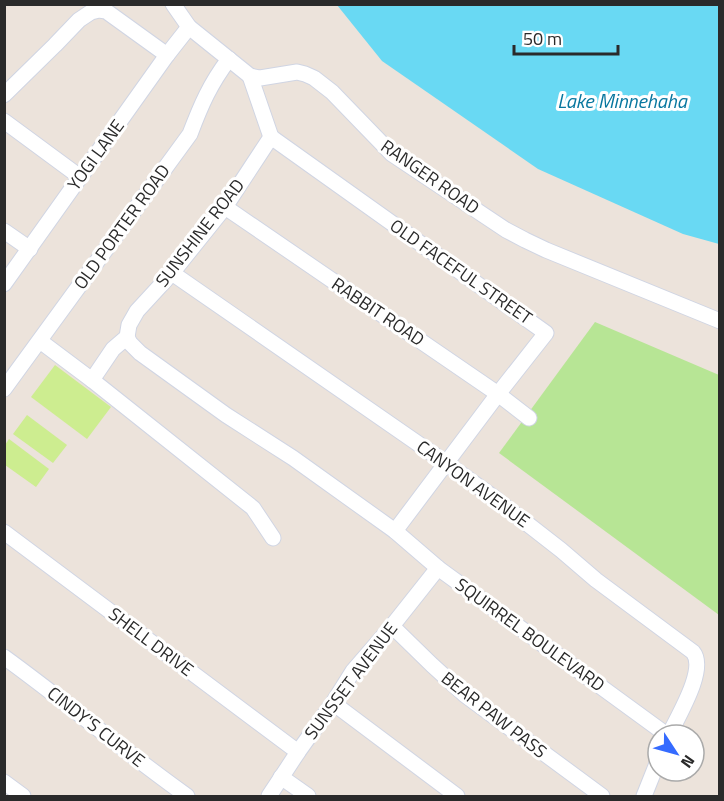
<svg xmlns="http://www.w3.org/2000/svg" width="724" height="801" font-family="'Titillium Web',sans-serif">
  <rect width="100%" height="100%" fill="#ece3db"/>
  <path fill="#b7e595" d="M595,322l124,53v240l-220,-162z"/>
  <g fill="#cded90">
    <path d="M55,365l56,42 -24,32 -56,-42z"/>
    <path d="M27,415l40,30 -14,18 -40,-29z"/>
    <path d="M9,439l40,30 -13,18 -31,-22v-20z"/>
  </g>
  <path fill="#69d9f3" d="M337,5h382v239l-36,-10 -145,-65 -156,-108z"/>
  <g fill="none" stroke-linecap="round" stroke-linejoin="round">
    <g stroke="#d0d5e3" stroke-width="17">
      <g id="street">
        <path d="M173,4l16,23 61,49 10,2 37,-6 8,2 9,4 18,14 60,62 114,76 19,10 21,10 174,71"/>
        <path d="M250,76l21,61"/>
        <path d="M4,95l51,-50 24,-25 12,-8 8,-2 7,1 61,44"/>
        <path d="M4,121l76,56"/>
        <path d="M271,137l275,196 -48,61 -103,137"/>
        <path d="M225,207l273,187 31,24"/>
        <path d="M4,231l26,18"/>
        <path d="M172,273l274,190 47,34 68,53 35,30 97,72c14,17 -15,64 -24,83"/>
        <path d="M4,284l163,-229 22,-28"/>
        <path d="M127,337l3,6 10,10 86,62 67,43 102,73 43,37 229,167"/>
        <path d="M40,341l52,39 161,128 20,30"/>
        <path d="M92,380l21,-31 14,-12 2,-12 8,-14 35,-38 53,-66 46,-70"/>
        <path d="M4,389l186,-255c11,-29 20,-50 39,-75"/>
        <path d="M4,532l294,220"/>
        <path d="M392,626l40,39 33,30 137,101"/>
        <path d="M4,657c62,45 121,95 183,139"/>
        <path d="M333,703l124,93"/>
        <path d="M281,777l27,19"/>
        <path d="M4,782l19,14"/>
        <path d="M269,796l29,-44 35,-49 20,-32 39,-45 46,-58"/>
        <path d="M644,796l14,-35"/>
      </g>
    </g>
    <use href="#street" stroke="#fff" stroke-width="15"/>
  </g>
  <g text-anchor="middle" stroke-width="6" stroke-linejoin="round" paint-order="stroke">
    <g font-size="18" fill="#2a2a2a" stroke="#fff">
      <text transform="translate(96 155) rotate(-54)" y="6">YOGI LANE</text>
      <text transform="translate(430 177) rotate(35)" y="6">RANGER ROAD</text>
      <text transform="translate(122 227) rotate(-54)" y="6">OLD PORTER ROAD</text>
      <text transform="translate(200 233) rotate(-52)" y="6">SUNSHINE ROAD</text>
      <text transform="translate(461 272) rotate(35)" y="6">OLD FACEFUL STREET</text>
      <text transform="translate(378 312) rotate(34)" y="6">RABBIT ROAD</text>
      <text transform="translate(473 484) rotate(36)" y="6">CANYON AVENUE</text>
      <text transform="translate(530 635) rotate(36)" y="6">SQUIRREL BOULEVARD</text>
      <text transform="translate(151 642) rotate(37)" y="6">SHELL DRIVE</text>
      <text transform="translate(351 681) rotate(-53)" y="6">SUNSSET AVENUE</text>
      <text transform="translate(494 715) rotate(38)" y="6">BEAR PAW PASS</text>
      <text transform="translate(96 727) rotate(38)" y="6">CINDY'S CURVE</text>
    </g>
    <g font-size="20" font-style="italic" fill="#08779f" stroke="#fff">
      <text x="622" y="108">Lake Minnehaha</text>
    </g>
  </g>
  <rect width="724" height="801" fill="none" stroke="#2a2a2a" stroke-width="12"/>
  <g transform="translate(676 753) rotate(126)"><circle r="28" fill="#ffffff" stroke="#aaaaaa" stroke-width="1.5"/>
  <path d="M0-4.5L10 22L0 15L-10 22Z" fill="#356bff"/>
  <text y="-9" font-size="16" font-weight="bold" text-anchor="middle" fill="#2a2a2a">N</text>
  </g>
  <path d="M514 45v9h104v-9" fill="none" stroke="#2a2a2a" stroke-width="3"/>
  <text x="523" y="45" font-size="18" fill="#2a2a2a" stroke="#ffffff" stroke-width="4.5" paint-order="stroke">50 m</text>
</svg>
